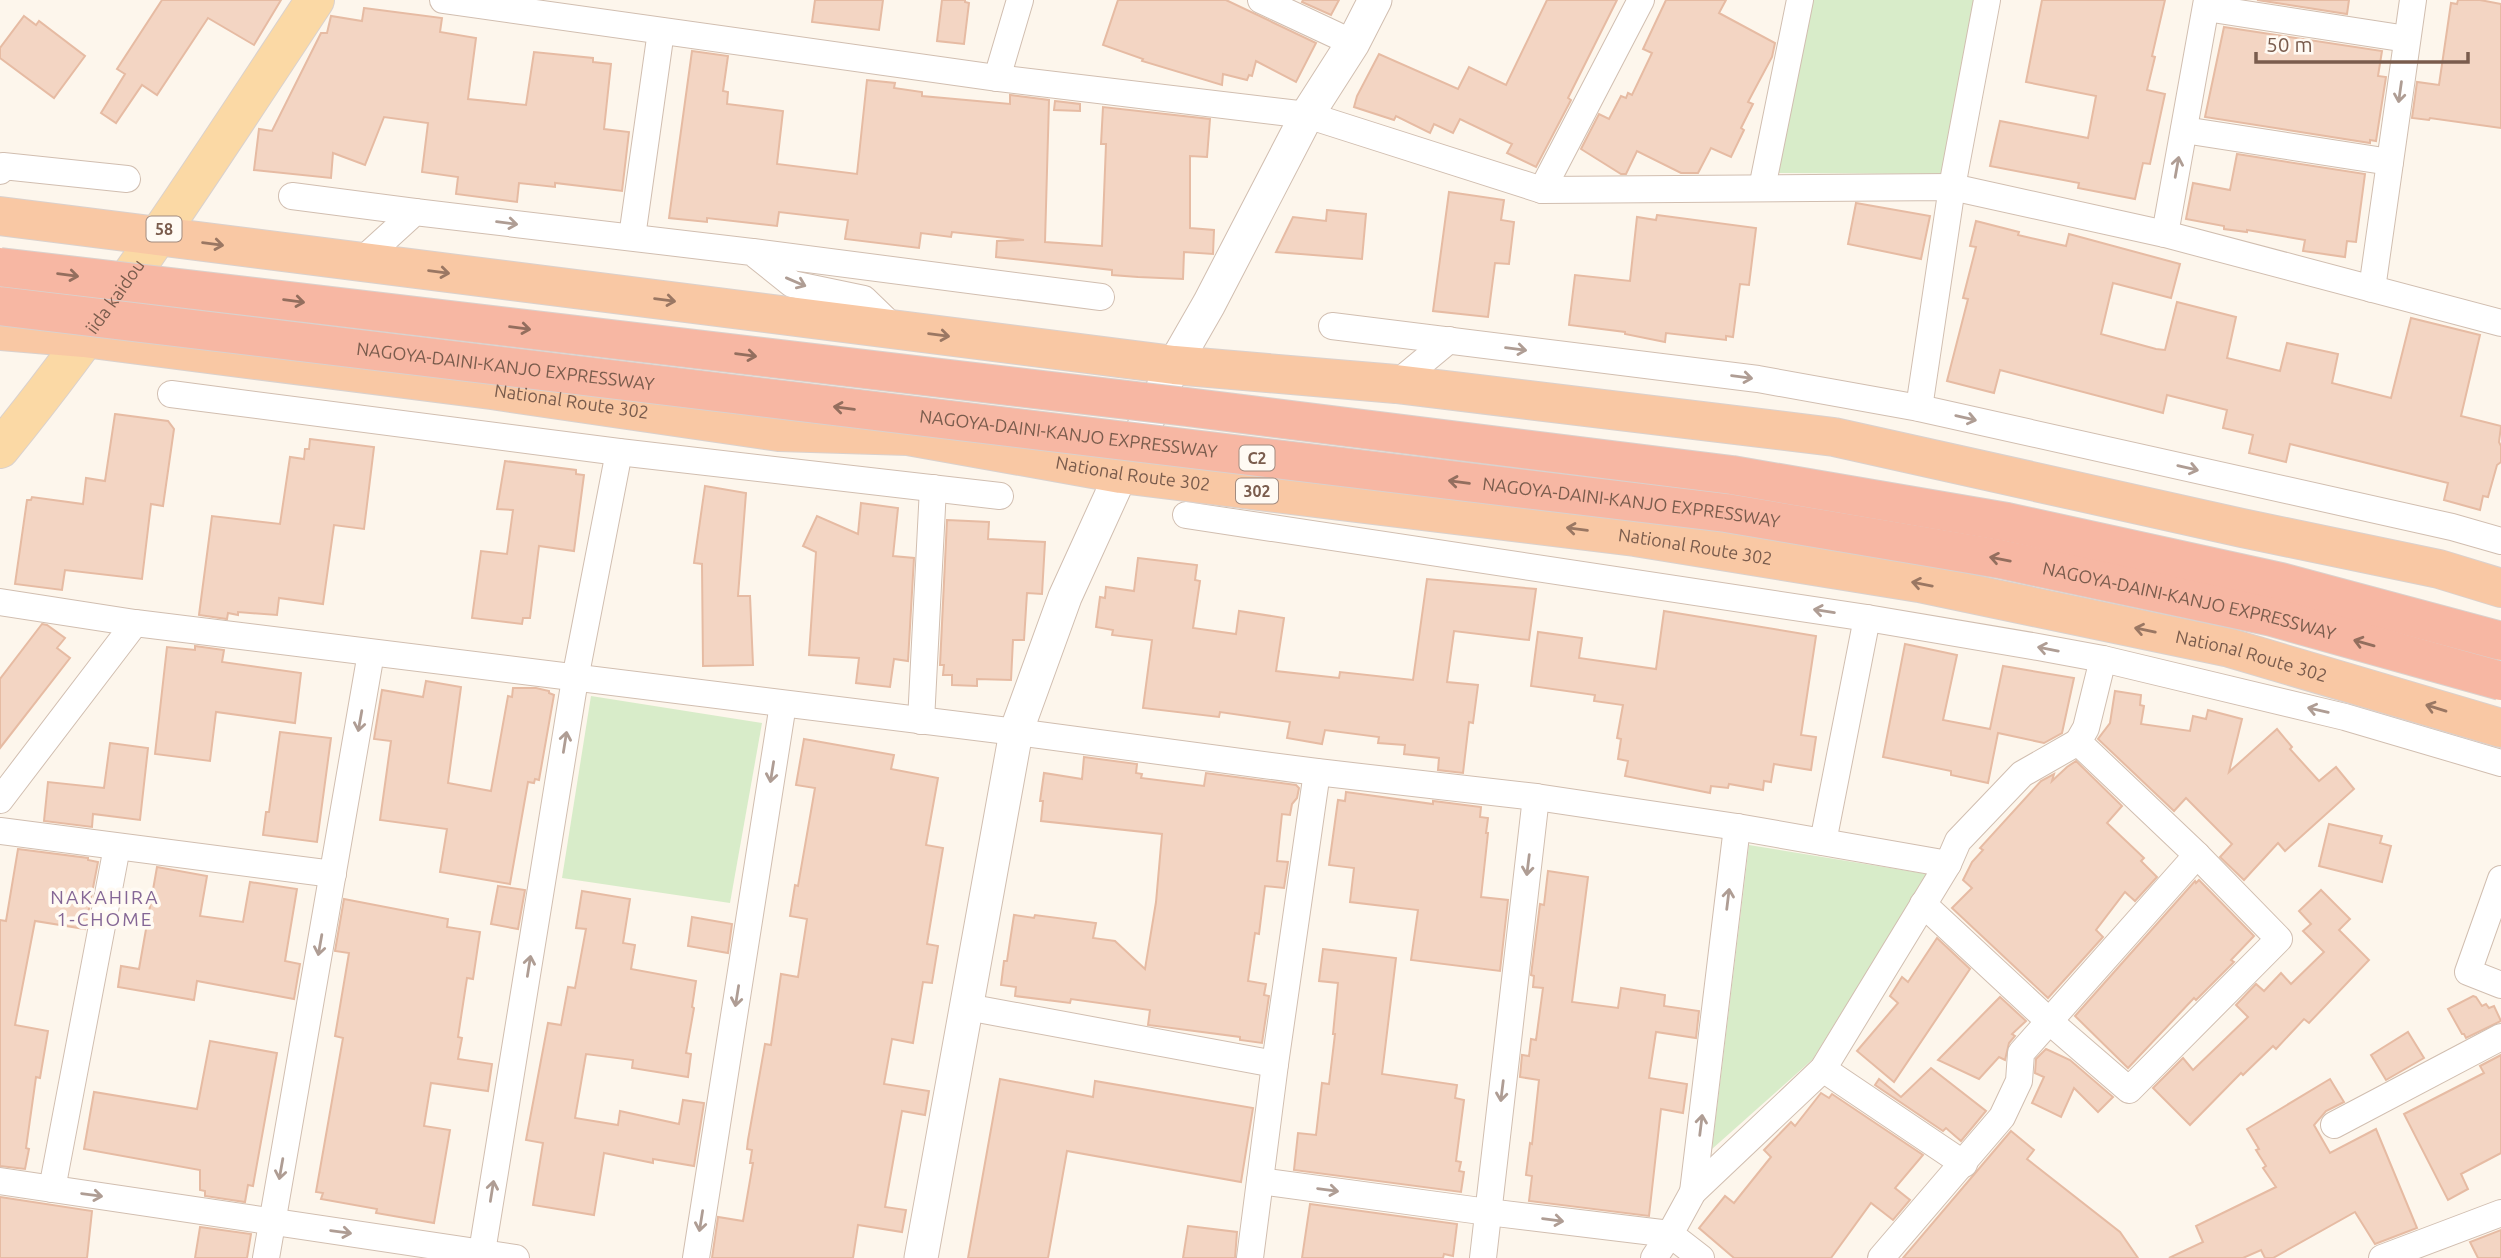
<svg xmlns="http://www.w3.org/2000/svg" width="2501" height="1258" font-family="Ubuntu,sans-serif">
  <rect width="100%" height="100%" fill="#fdf6ec"/>
  <g fill="#d8ecc9">
    <path d="M1812,0h163l-33,174 -164,-1z"/>
    <path d="M591,696l171,27 -32,180 -168,-25z"/>
    <path d="M1749,845l178,29 -114,185 -101,90z"/>
  </g>
  <g fill="#f3d5c3" stroke="#e6bba3" stroke-width="2">
    <path d="M162,0h119l-27,45 -46,-27 -51,77 -15,-10 -26,38 -15,-10 24,-39 -8,-5z"/>
    <path d="M815,0h68l-4,30 -67,-8z"/>
    <path d="M942,0h23v2l4,1 -5,41 -27,-3z"/>
    <path d="M1118,0h108l90,43 -20,39 -40,-21 -4,15 -3,-1 -2,5 -24,-6 -1,11 -80,-24 1,-2 -40,-14z"/>
    <path d="M1303,0h36l-8,15 -29,-13z"/>
    <path d="M1547,0h70l-49,98 3,2 -35,67 -29,-14 5,-9 -52,-25 -7,14 -19,-9 -4,9 -34,-17 -2,4 -40,-13 3,-11 22,-42 79,35 11,-22 37,18z"/>
    <path d="M1666,0h60l-7,13 56,30 -3,14 -24,45 5,2 -12,24 3,2 -13,27 -20,-9 -13,25h-17l-44,-22 -11,23h-5l-40,-25 18,-35 10,5 12,-23 5,2 2,-5 4,2 20,-42 -9,-4z"/>
    <path d="M2042,0h123l-13,56 3,1 -8,33 18,4 -15,70 -7,-1 -8,36 -57,-11 1,-5 -89,-17 10,-45 88,17 8,-42 -70,-14z"/>
    <path d="M2257,0h92l-2,14z"/>
    <path d="M2458,0h22l21,4v124l-71,-10 -1,2 -17,-2 5,-36 22,3 12,-82 6,1z"/>
    <path d="M364,8l78,10 -2,14 36,6 -8,61 58,6 8,-53 59,6v4l18,2 -7,65 25,3 -7,59 -67,-8v4l-36,-4 -2,19 -61,-8 2,-17 -36,-5 6,-49 -44,-6 -19,48 -32,-12 -2,25 -77,-8 5,-41 13,2 49,-98h6l4,-17 31,5z"/>
    <path d="M24,16l12,9 3,-4 46,35 -31,42 -54,-40v-10z"/>
    <path d="M2224,27l158,24 -4,25 8,1 -10,64 -6,-1v3l-165,-26z"/>
    <path d="M692,51l36,5 -5,35 5,1 -1,12 56,7 -6,53 80,10 10,-94 28,3 -1,5 28,4v4l88,8v-9l39,5 -4,142 57,4 4,-102h-5l2,-37 107,12 -3,38 -17,-1v72l24,2 -1,24 -29,-2 -1,27 -45,-2 -26,-2v-5l-116,-13 1,-16 27,-1 -72,-8 -1,5 -30,-4 -2,15 -74,-9 3,-19 -69,-8 -2,14 -70,-8v4l-38,-4z"/>
    <path d="M1055,101l25,3v7l-26,-1z"/>
    <path d="M2237,154l128,20 -9,68 -9,-1 -2,16 -42,-6 2,-11 -58,-10v2l-23,-3v-3l-38,-7 7,-36 37,7z"/>
    <path d="M1449,192l55,8 -3,20 13,2 -5,42 -14,-1 -7,54 -55,-6z"/>
    <path d="M1856,203l74,13 -9,43 -73,-15z"/>
    <path d="M1327,210l39,4 -4,45 -86,-7 17,-35 33,4z"/>
    <path d="M1657,215l99,13 -7,57 -9,-1 -7,53 -7,-1v4l-60,-7 -1,9 -40,-8v-2l-56,-7 6,-50 55,6 7,-64 19,3z"/>
    <path d="M1976,221l43,11 -1,3 48,11 3,-12 111,30 -9,34 -58,-15 -12,51 55,15 9,1 12,-48 59,15 -9,41 53,13 7,-28 51,11 -6,29 59,15 20,-80 69,17 -19,81 40,10 -2,16 2,4v16l-4,3 -9,32 -5,-1 -3,14 -36,-10 4,-17 -158,-39 -4,18 -37,-9 4,-18 -30,-7 4,-18 -60,-15 -4,18 -163,-43 -6,23 -47,-12 21,-82 -5,-1 13,-51 -6,-1z"/>
    <path d="M115,414l53,7 6,8 -11,77 -12,-2 -9,75 -77,-9 -3,20 -47,-6 12,-84h4l1,-3 51,7 3,-26 19,3z"/>
    <path d="M310,439l64,8 -10,82 -30,-4 -11,79 -44,-6 -2,17 -39,-3v3l-10,-2 -1,6 -28,-4 13,-99 68,8 10,-67 14,2 1,-10h4z"/>
    <path d="M505,461l71,9v4l8,1 -10,76 -35,-5 -9,72h-7l-1,6 -50,-6 9,-67 26,3 6,-44 -16,-1z"/>
    <path d="M705,486l41,7 -8,103h12l3,69 -50,1 -1,-102 -8,-1z"/>
    <path d="M861,503l37,5 -5,48 21,2 -6,103 -14,-2 -4,28 -34,-4 3,-25 -50,-3 7,-103 -13,-6 14,-30 41,18z"/>
    <path d="M947,520l42,2 -1,17 57,3 -3,52 -15,-1 -3,47h-11l-2,40 -34,-1v7l-25,-1v-10h-9l1,-10h-4z"/>
    <path d="M1138,558l59,7 -2,15 5,1 -7,47 43,6 3,-23 45,7 -8,53 63,7 1,-6 73,8 14,-101 109,10 -7,51 -75,-9 -7,51 31,3 -5,38 -4,-1 -6,51 -25,-3 1,-12 -35,-4 1,-9 -27,-2 1,-6 -54,-7 -3,14 -35,-6 3,-16 -70,-10 -1,5 -76,-9 9,-68 -40,-5 1,-5 -17,-3 4,-30 5,1 1,-11 28,4z"/>
    <path d="M1664,611l152,25 -15,99 15,2 -5,33 -37,-6 -3,18 -7,-1 -1,9 -34,-6 -1,4 -17,-2 -1,7 -85,-17 3,-15 -10,-2 3,-20 -4,-1 6,-33 -29,-4 1,-6 -64,-9 7,-54 44,6 -3,20 77,11z"/>
    <path d="M42,624l5,1 18,13 -8,10 13,10 -70,90v-69z"/>
    <path d="M1905,644l52,11 -14,65 47,9 13,-63 71,12 -12,55 -18,10 -46,-10 -10,50 -37,-8v-4l-68,-14z"/>
    <path d="M195,646l29,4 -2,12 79,11 -6,50 -79,-11 -6,49 -55,-7 12,-107 28,3z"/>
    <path d="M426,681l35,6 -13,96 43,8 17,-95 4,1 1,-9h23l13,3v2l5,2 -15,85 -4,-1 -1,4 -6,-1 -18,102 -70,-12 7,-43 -67,-9 11,-79 -17,-2 8,-49 41,7z"/>
    <path d="M2115,691l26,4 -1,10 4,1 -3,18 49,7 3,-15 13,3 2,-9 34,9 -13,53 48,-43 15,18 -2,2 29,32 17,-14 18,22 -69,62 -7,-8 -34,37 -24,-23 12,-13 -46,-46 -12,13 -76,-72 12,-16z"/>
    <path d="M280,732l51,6 -14,104 -54,-7 3,-23h3z"/>
    <path d="M804,739l90,16 -3,14 47,9 -12,67 17,3 -16,96 11,2 -6,37 -9,-1 -10,61 -21,-4 -8,45 45,7 -4,24 -23,-4 -17,96 21,3 -4,22 -44,-7 -5,33h-141l6,-41 25,4 10,-58h-3l2,-13 -5,-1 1,-9 17,-96 6,1 10,-71 17,3 9,-58 -17,-3 5,-31 3,1 17,-98 -19,-3z"/>
    <path d="M110,743l38,5 -8,72 -47,-6 -1,13 -48,-6 4,-39 56,6z"/>
    <path d="M1084,757l53,7 -1,9 6,1 -1,4 63,8 2,-13 90,12 3,3 -2,10 -5,6 -2,11 -8,-1 -5,47 11,1 -4,26 -19,-2 -6,48 -4,-1 -7,48 18,3 -2,11 5,1 -7,47 -22,-3v-3l-92,-12 2,-15 -79,-11 -1,4 -55,-7 1,-9 -15,-2 3,-24h3l7,-46 20,3 1,-3 61,8 -3,15 22,3 30,28 11,-67 6,-68 -121,-13 2,-20h-3l4,-28 38,6z"/>
    <path d="M2076,761l46,45 -15,17 37,35 -3,3 16,16 -22,24 -10,-9 -29,38 7,7 -55,61 -96,-90 20,-20 -9,-8 9,-18 11,-12 -3,-2 61,-67 13,-7 -2,7 15,-14z"/>
    <path d="M1346,792l87,12v-3l48,6 -1,10 8,1 -2,15h2l-7,64 27,3 -8,71 -89,-11 7,-50 -68,-8 4,-34 -25,-3 9,-65 7,1z"/>
    <path d="M2329,824l53,12 -2,7 11,3 -9,36 -63,-16z"/>
    <path d="M18,849l70,9v2l10,2 -13,67 -50,-8 -20,104 33,6 -8,47 -4,-1 -10,71 3,1 -4,20 -25,-3v-246l6,1z"/>
    <path d="M157,867l50,9 -7,40 43,6 7,-40 47,7 -12,72 15,3 -6,35 -97,-18 -3,19 -76,-13 3,-21 18,3z"/>
    <path d="M1548,871l40,6 -16,125 46,6 3,-20 44,7 -1,11 35,5 -3,27 -40,-6 -7,46 38,6 -4,29 -22,-4 -12,107 -120,-15 3,-25 -6,-1 4,-32 2,1 7,-64 -19,-3 2,-22 7,1 2,-17 5,1 7,-52 -10,-1 1,-11 -3,-1 9,-71 4,1z"/>
    <path d="M2199,880l55,56 -23,24 3,2 -38,38 -2,-2 -66,70 -53,-52 120,-135 1,2z"/>
    <path d="M498,886l27,4 -7,39 -27,-5z"/>
    <path d="M2321,890l29,29 -11,11 30,30 -60,63 -5,-4 -28,30 -3,-3 -30,29 -2,-2 -51,52 -37,-37 30,-30 10,12 55,-53 -12,-12 20,-21 8,7 17,-18 10,11 33,-32 -21,-21 8,-7 -12,-13z"/>
    <path d="M582,891l48,8 -7,44 12,2 -4,24 65,12 -4,26 2,1 -8,45 5,1 -3,23 -56,-9 1,-8 -47,-6 -11,64 43,7 2,-14 59,13 4,-24 21,3 -10,63 -41,-7v4l-49,-10 -10,62 -61,-10 10,-62 -17,-3 22,-117 13,2 7,-38 7,1 11,-59 -10,-1z"/>
    <path d="M344,899l104,20 -1,8 33,5 -7,47 -6,-1 -9,59 4,1 -4,21 34,5 -4,27 -57,-8 -7,43 26,4 -16,93 -58,-10 1,-4 -56,-10 2,-6 -7,-1 27,-154 -8,-2 14,-83 -14,-2z"/>
    <path d="M692,917l40,7 -4,29 -40,-7z"/>
    <path d="M1937,938l33,31 -76,113 -37,-31 41,-48 -8,-7 12,-19 6,5z"/>
    <path d="M1323,949l73,9 -14,116 75,11 -2,13 9,2 -8,61 5,1 -2,9 5,1 -3,20 -167,-22 4,-37 18,2 6,-52 7,1 6,-50h-2l5,-51 -19,-2z"/>
    <path d="M2473,996l3,1 6,9 4,-2 3,4 5,-2 7,15 -35,17 -2,-4h-2l-14,-25z"/>
    <path d="M2000,997l26,24 -14,13 3,2 -6,7 -4,17 -6,-3 -20,22 -41,-19z"/>
    <path d="M2408,1032l16,26 -38,22 -15,-25z"/>
    <path d="M210,1041l67,12 -24,133 -5,-1 -3,17 -40,-6v-5l-5,-1v-20l-116,-21 10,-57 103,17z"/>
    <path d="M2046,1049l24,11 43,37 -15,15 -24,-24 -13,29 -29,-14 12,-26 -9,-4 1,-14z"/>
    <path d="M2501,1055v98l-40,21 7,15 -20,11 -44,-86 80,-41 -4,-7z"/>
    <path d="M1931,1068l55,43 -25,30 -15,-13 -3,3 -68,-46 4,-6 22,18z"/>
    <path d="M1000,1079l93,18 2,-16 158,27 -12,74 -174,-31 -19,107h-80z"/>
    <path d="M2330,1079l14,23 -18,9 -12,14 16,28 46,-24 41,99 -42,16 -20,-32 -82,46h-8l-4,-8 -18,8h-74l34,-16 -7,-16 80,-39 -13,-19 3,-2 -10,-16 3,-1 -12,-20z"/>
    <path d="M1821,1093l8,5 3,-4 91,61 -28,33 15,12 -17,20 -22,-17 -40,55h-97l-35,-30 26,-32 9,7 37,-46 -7,-7 27,-28 4,4z"/>
    <path d="M2011,1131l23,19 -7,9 93,73 18,26h-235z"/>
    <path d="M0,1197l92,14 -5,47h-87z"/>
    <path d="M1310,1204l147,20 -4,32 -9,-2 -1,4h-141z"/>
    <path d="M1188,1226l49,6 -2,26h-52z"/>
    <path d="M200,1227l51,7 -4,24h-52z"/>
    <path d="M2501,1230v28h-23l-8,-16z"/>
  </g>
  <g fill="none" stroke-linecap="round" stroke-linejoin="round">
    <g stroke="#d1beb0" stroke-width="28">
      <g id="minor">
        <path d="M443,0l554,78 310,37 235,75 410,-3 213,47 336,89"/>
        <path d="M1261,0l92,43"/>
        <path d="M2206,8l201,31"/>
        <path d="M997,78l23,-78"/>
        <path d="M2184,130l206,32"/>
        <path d="M0,171l3,-5 124,13"/>
        <path d="M1762,188l38,-188"/>
        <path d="M1542,190l99,-190"/>
        <path d="M292,196l123,16"/>
        <path d="M2165,234l42,-234"/>
        <path d="M632,237l29,-206"/>
        <path d="M753,252l348,45"/>
        <path d="M360,262l55,-50 337,40 40,32 72,15 31,30"/>
        <path d="M2372,289l41,-289"/>
        <path d="M1332,326l426,53 161,29 533,119 49,14"/>
        <path d="M1396,384l53,-44"/>
        <path d="M171,394l448,58 381,44"/>
        <path d="M1919,408l33,-221 35,-187"/>
        <path d="M1186,515l681,103 171,29 65,12 242,58 156,46"/>
        <path d="M0,602l135,21 881,109 301,40 219,25 201,30 211,37 -125,205 -130,123 -23,42 31,24"/>
        <path d="M921,721l12,-233"/>
        <path d="M0,800l135,-177"/>
        <path d="M0,831l333,43"/>
        <path d="M1823,842l44,-224"/>
        <path d="M1948,864l10,-23 64,-67 56,-32"/>
        <path d="M2501,879l-33,93 33,13"/>
        <path d="M1923,904l126,117 80,69 150,-151 -82,-84"/>
        <path d="M967,1007l308,57"/>
        <path d="M1823,1069l141,95"/>
        <path d="M2334,1125l167,-88"/>
        <path d="M0,1181l516,77"/>
        <path d="M1260,1181l228,31 182,22 -16,24"/>
        <path d="M52,1189l65,-342"/>
        <path d="M1693,1192l44,-365"/>
        <path d="M266,1258l105,-605"/>
        <path d="M481,1258l94,-579 44,-227"/>
        <path d="M696,1258l87,-554"/>
        <path d="M1250,1258l25,-194 42,-292"/>
        <path d="M1483,1258l53,-461"/>
        <path d="M1881,1258l121,-141 17,-36 2,-28 176,-198 -119,-113 8,-14 17,-69"/>
        <path d="M2382,1258l119,-45"/>
      </g>
    </g>
    <g stroke="#d1beb0" stroke-width="35">
      <path id="tertiary" d="M921,1258l95,-526 49,-135 56,-123 53,-109 35,-61 98,-189 46,-72 22,-43"/>
    </g>
    <g stroke="#dad1cd" stroke-width="40">
      <g id="primary">
        <path id="s1" d="M0,449c116,-142 214,-296 315,-449"/>
      </g>
    </g>
    <g stroke="#dad1cd" stroke-width="40">
      <g id="trunk">
        <path d="M0,216l1174,149 222,19 438,53 408,91 197,41 62,19"/>
        <path id="s2" d="M0,331l84,7 407,52 288,42 129,4 213,38 514,63 284,46 311,65 271,80"/>
      </g>
    </g>
    <use href="#minor" stroke="#fff" stroke-width="26"/>
    <use href="#tertiary" stroke="#fff" stroke-width="33"/>
    <use href="#primary" stroke="#fbd9a5" stroke-width="38"/>
    <use href="#trunk" stroke="#f9c8a4" stroke-width="38"/>
    <g stroke="#dad1cd" stroke-width="40" stroke-linecap="butt">
      <g id="motorway-bridge">
        <path d="M0,267l1187,140 545,68 275,47 274,60 220,59"/>
        <path id="s3" d="M0,306l1726,207 274,46 272,58 229,64"/>
      </g>
    </g>
    <use href="#motorway-bridge" stroke="#f7b7a3" stroke-width="38"/>
  </g>
  <defs><path id="oneway-shaft" d="M-6 0H5M1.5-3L5.5 0L1.5 3" fill="none" stroke-width="1.6" stroke-linecap="round" stroke-linejoin="round" transform="scale(1.75)"/></defs>
  <g stroke="#af9d94">
    <use href="#oneway-shaft" transform="translate(2400 92) rotate(98)"/>
    <use href="#oneway-shaft" transform="translate(2177 167) rotate(-80)"/>
    <use href="#oneway-shaft" transform="translate(507 223) rotate(7)"/>
    <use href="#oneway-shaft" transform="translate(796 282) rotate(23)"/>
    <use href="#oneway-shaft" transform="translate(1516 349) rotate(7)"/>
    <use href="#oneway-shaft" transform="translate(1742 377) rotate(7)"/>
    <use href="#oneway-shaft" transform="translate(1966 418) rotate(13)"/>
    <use href="#oneway-shaft" transform="translate(2188 468) rotate(13)"/>
    <use href="#oneway-shaft" transform="translate(1824 611) rotate(-171)"/>
    <use href="#oneway-shaft" transform="translate(2048 649) rotate(-169)"/>
    <use href="#oneway-shaft" transform="translate(2318 710) rotate(-167)"/>
    <use href="#oneway-shaft" transform="translate(360 721) rotate(100)"/>
    <use href="#oneway-shaft" transform="translate(565 742) rotate(-81)"/>
    <use href="#oneway-shaft" transform="translate(772 772) rotate(99)"/>
    <use href="#oneway-shaft" transform="translate(1528 865) rotate(97)"/>
    <use href="#oneway-shaft" transform="translate(1728 899) rotate(-83)"/>
    <use href="#oneway-shaft" transform="translate(320 945) rotate(100)"/>
    <use href="#oneway-shaft" transform="translate(529 966) rotate(-81)"/>
    <use href="#oneway-shaft" transform="translate(737 996) rotate(99)"/>
    <use href="#oneway-shaft" transform="translate(1502 1091) rotate(97)"/>
    <use href="#oneway-shaft" transform="translate(1701 1125) rotate(-83)"/>
    <use href="#oneway-shaft" transform="translate(281 1169) rotate(100)"/>
    <use href="#oneway-shaft" transform="translate(1328 1190) rotate(8)"/>
    <use href="#oneway-shaft" transform="translate(492 1191) rotate(-81)"/>
    <use href="#oneway-shaft" transform="translate(92 1195) rotate(8)"/>
    <use href="#oneway-shaft" transform="translate(1553 1220) rotate(7)"/>
    <use href="#oneway-shaft" transform="translate(701 1221) rotate(99)"/>
    <use href="#oneway-shaft" transform="translate(341 1232) rotate(8)"/>
  </g>
  <g stroke="#9a7763">
    <use href="#oneway-shaft" transform="translate(213 244) rotate(7)"/>
    <use href="#oneway-shaft" transform="translate(439 272) rotate(7)"/>
    <use href="#oneway-shaft" transform="translate(665 300) rotate(7)"/>
    <use href="#oneway-shaft" transform="translate(939 335) rotate(7)"/>
    <use href="#oneway-shaft" transform="translate(1577 529) rotate(-173)"/>
    <use href="#oneway-shaft" transform="translate(1922 584) rotate(-169)"/>
    <use href="#oneway-shaft" transform="translate(2145 630) rotate(-168)"/>
    <use href="#oneway-shaft" transform="translate(2436 708) rotate(-163)"/>
  </g>
  <g stroke="#936e5e">
    <use href="#oneway-shaft" transform="translate(68 275) rotate(7)"/>
    <use href="#oneway-shaft" transform="translate(294 301) rotate(7)"/>
    <use href="#oneway-shaft" transform="translate(520 328) rotate(7)"/>
    <use href="#oneway-shaft" transform="translate(746 355) rotate(7)"/>
    <use href="#oneway-shaft" transform="translate(844 408) rotate(-173)"/>
    <use href="#oneway-shaft" transform="translate(1459 482) rotate(-173)"/>
    <use href="#oneway-shaft" transform="translate(2000 559) rotate(-169)"/>
    <use href="#oneway-shaft" transform="translate(2364 643) rotate(-164)"/>
  </g>
  <g text-anchor="middle" stroke-width="7" stroke-linejoin="round" paint-order="stroke">
    <g fill="#fffaf3" stroke="#a28b7f" stroke-width="2">
      <rect x="146.5" y="216.5" width="35" height="25" rx="5"/>
      <rect x="1239.5" y="445.5" width="35" height="25" rx="5"/>
      <rect x="1236" y="478.5" width="42" height="25" rx="5"/>
    </g>
    <g font-size="16" font-weight="bold" fill="#7a5c4d">
      <text x="164" y="235">58</text>
      <text x="1257" y="464">C2</text>
      <text x="1257" y="497">302</text>
    </g>
    <g font-size="18" fill="#7a5c4d" stroke="#fffaf3">
      <text dy="6" stroke="none"><textPath href="#s1" startOffset="191">iida kaidou</textPath></text>
      <text dy="6" stroke="none"><textPath href="#s3" startOffset="509">NAGOYA-DAINI-KANJO EXPRESSWAY</textPath></text>
      <text dy="6" stroke="none"><textPath href="#s2" startOffset="576">National Route 302</textPath></text>
      <text dy="6" stroke="none"><textPath href="#s3" startOffset="1076">NAGOYA-DAINI-KANJO EXPRESSWAY</textPath></text>
      <text dy="6" stroke="none"><textPath href="#s2" startOffset="1143">National Route 302</textPath></text>
      <text dy="6" stroke="none"><textPath href="#s3" startOffset="1643">NAGOYA-DAINI-KANJO EXPRESSWAY</textPath></text>
      <text dy="6" stroke="none"><textPath href="#s2" startOffset="1710">National Route 302</textPath></text>
      <text dy="6" stroke="none"><textPath href="#s3" startOffset="2210">NAGOYA-DAINI-KANJO EXPRESSWAY</textPath></text>
      <text dy="6" stroke="none"><textPath href="#s2" startOffset="2277">National Route 302</textPath></text>
    </g>
    <g font-size="19" letter-spacing="2" fill="#846695" stroke="#fffaf3">
      <text x="105" y="904">NAKAHIRA<tspan x="105" dy="22">1-CHOME</tspan></text>
    </g>
  </g>
  <path d="M2256 52v10h212v-10" fill="none" stroke="#7a5c4d" stroke-width="3.5"/>
  <text x="2266" y="52" font-size="21" fill="#7a5c4d" stroke="#fffaf3" stroke-width="5" paint-order="stroke">50 m</text>
</svg>
